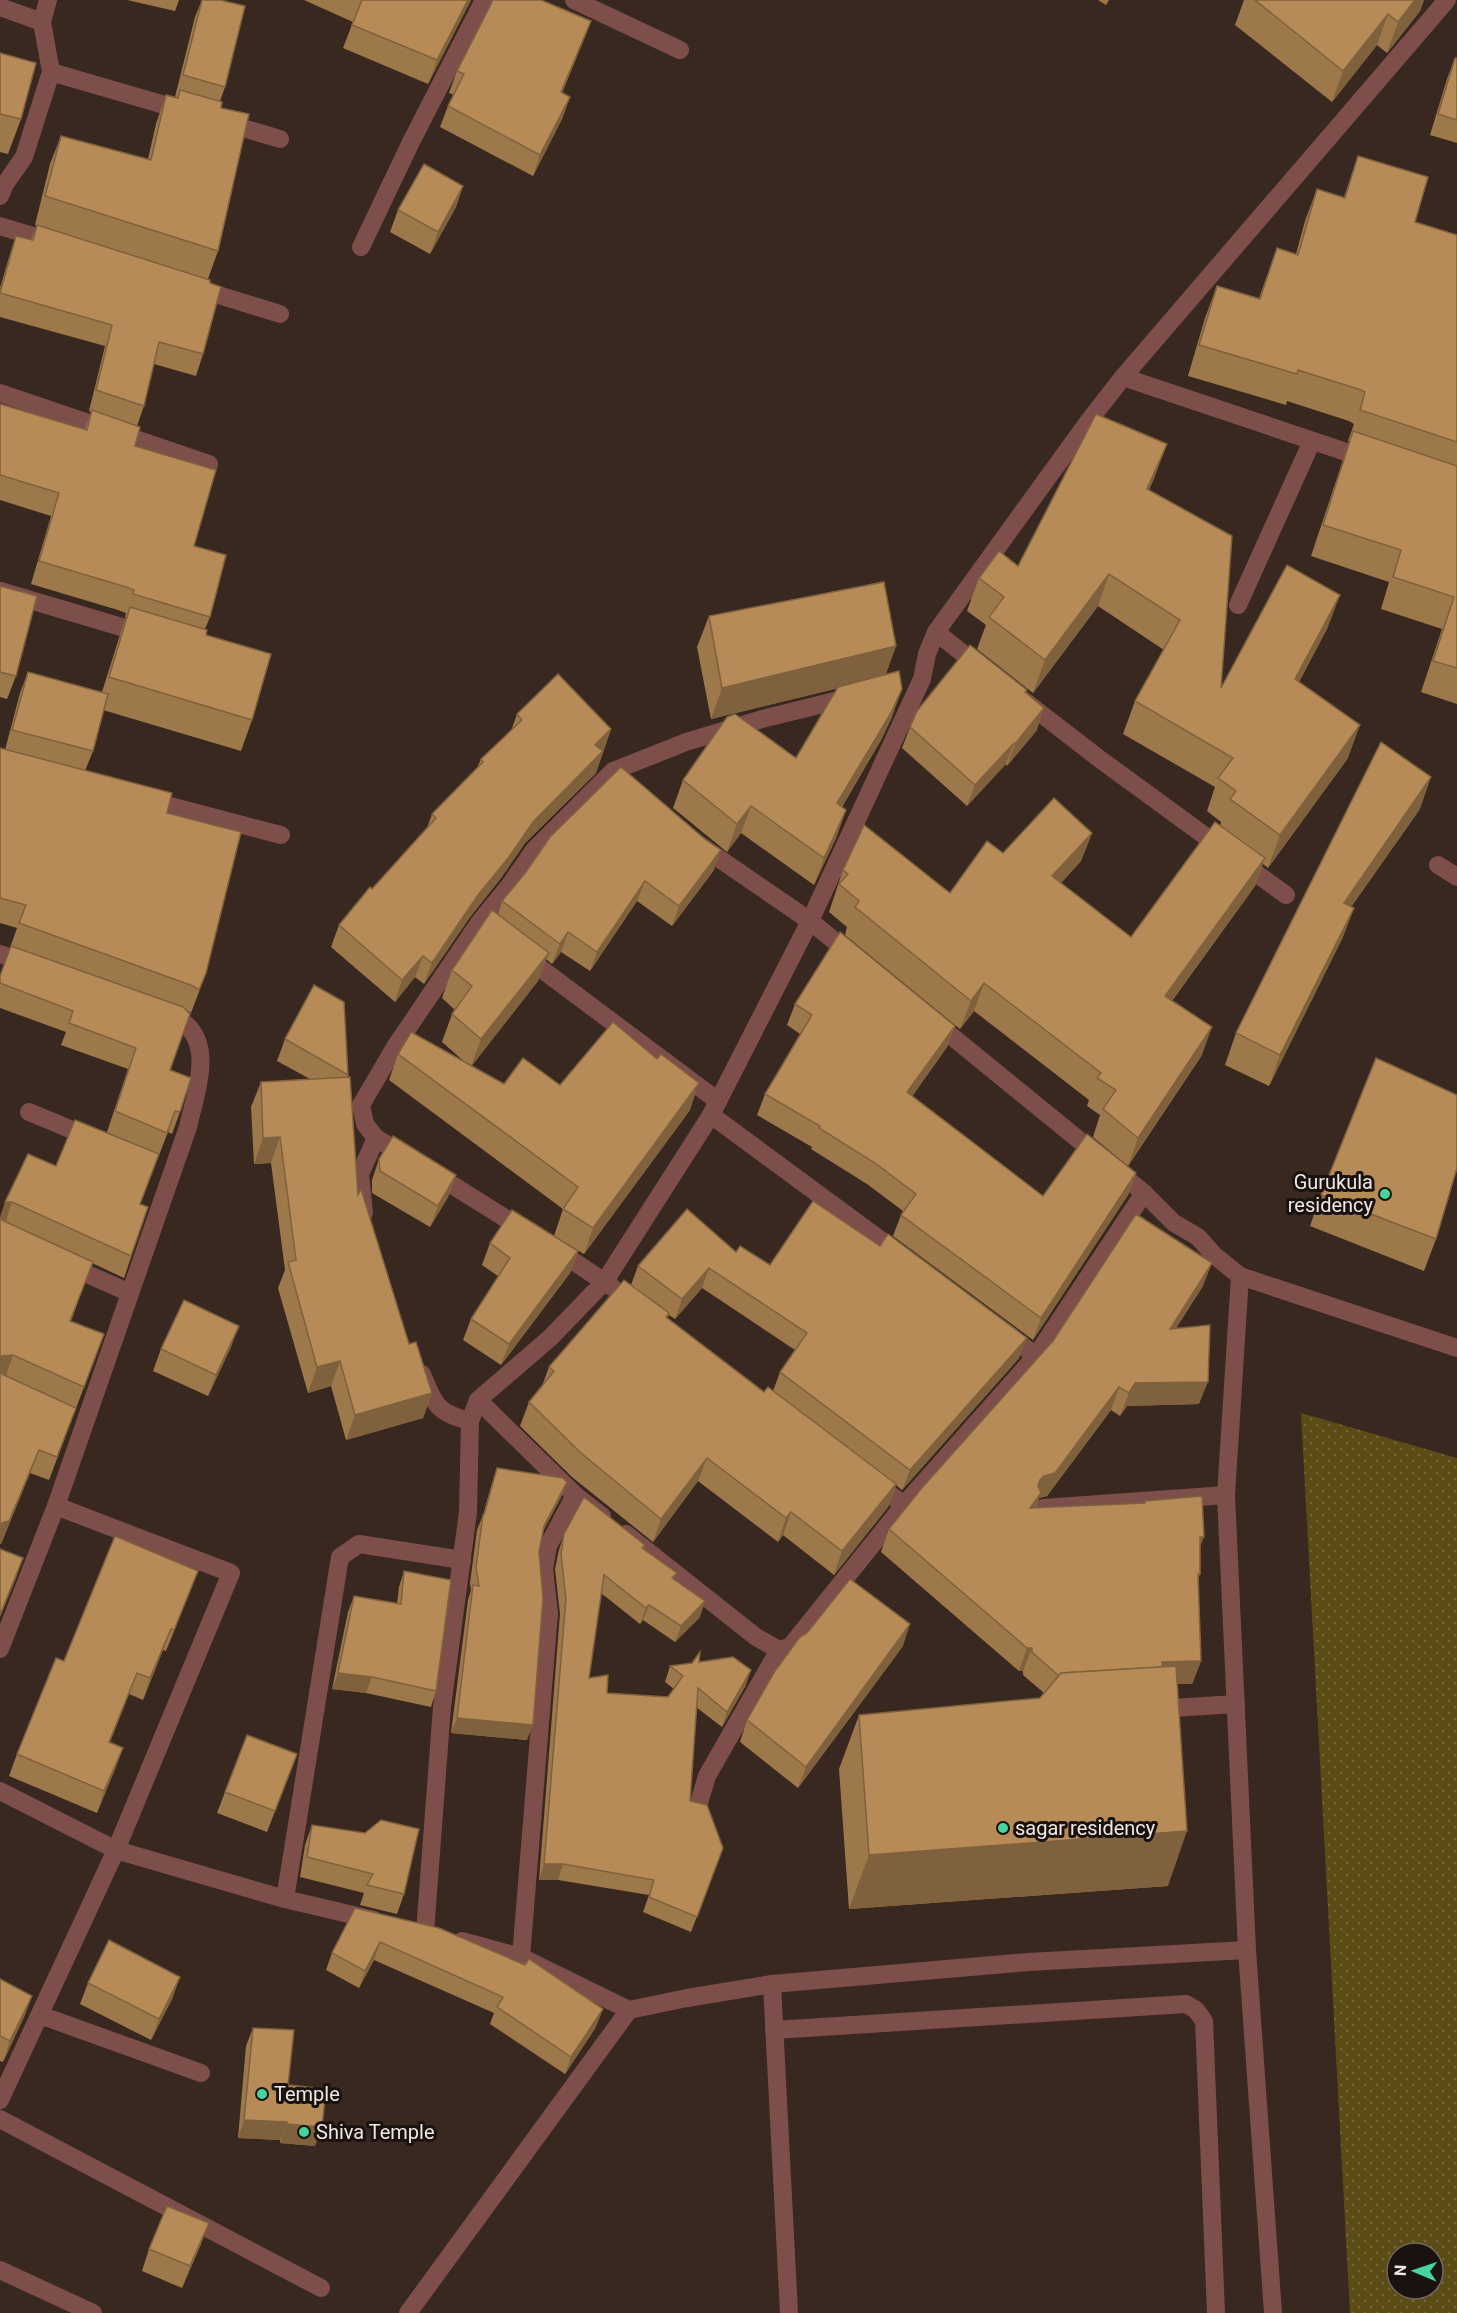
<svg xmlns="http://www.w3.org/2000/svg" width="1457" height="2313" font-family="Roboto,sans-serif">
  <defs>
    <pattern id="green-dots" width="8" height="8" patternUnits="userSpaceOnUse" patternTransform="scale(1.5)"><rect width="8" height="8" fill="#5b4c16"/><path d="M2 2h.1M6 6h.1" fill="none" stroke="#736638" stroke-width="1.8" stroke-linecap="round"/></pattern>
  </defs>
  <rect width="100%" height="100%" fill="#382820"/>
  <path fill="url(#green-dots)" fill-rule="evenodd" d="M1301,1413l156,45v855h-107zM1397,2253h36v36h-36z"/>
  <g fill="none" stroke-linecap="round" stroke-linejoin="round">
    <g stroke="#7e4e4b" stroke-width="18">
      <path d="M574,0l106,50"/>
      <path d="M0,7l42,15"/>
      <path d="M51,72l134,39"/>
      <path d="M223,122l57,17"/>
      <path d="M0,196l5,-12 19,-27 27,-85 -9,-50 6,-22"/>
      <path d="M0,226l56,17"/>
      <path d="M361,247l50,-105 73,-142"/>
      <path d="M196,288l84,26"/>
      <path d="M1123,377l244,82"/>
      <path d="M0,393l209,71"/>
      <path d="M0,591l145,43"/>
      <path d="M1238,605l74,-164"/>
      <path d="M936,632l45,36"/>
      <path d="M1022,699l79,61 185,135"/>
      <path d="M147,800l134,35"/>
      <path d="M698,844l112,77 43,35"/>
      <path d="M1438,865l19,12"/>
      <path d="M0,954l29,10"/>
      <path d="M524,956l194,145"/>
      <path d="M933,1021l211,172 -108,163 -31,-24"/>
      <path d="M29,1112l65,27"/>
      <path d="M711,1115l190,140"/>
      <path d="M407,1157l-31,-19 -11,-14 -4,-19 34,-58 84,-124 31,-38 24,-35 79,-79 73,-29 76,-23 89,-22"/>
      <path d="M433,1173l93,58"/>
      <path d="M1144,1193l30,30 24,14 16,18 26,21 217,72"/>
      <path d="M364,1213l-4,-39 16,-36"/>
      <path d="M555,1249l57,38"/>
      <path d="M67,1265l63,28"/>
      <path d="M1240,1276l-14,219 21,455 26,363"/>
      <path d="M422,1374c12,29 14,39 48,47"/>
      <path d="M478,1400l97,95 27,21"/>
      <path d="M872,1481l32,24 132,-149"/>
      <path d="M1043,1508l183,-13"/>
      <path d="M626,1534l130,103 23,13 11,-3 114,-142"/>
      <path d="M0,1649l56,-143 132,-379c9,-40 31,-94 -20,-113"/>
      <path d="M1156,1709l80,-5"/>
      <path d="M0,1791l116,59 169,49 89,21"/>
      <path d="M699,1803l8,-27 72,-126"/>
      <path d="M285,1899l55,-342 19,-13 103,16"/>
      <path d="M425,1932l17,-225 26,-195 2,-91 8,-21 72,-62 55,-57 106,-166 99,-194 112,-242 5,-25 9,-22 152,-210 35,-45 324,-377"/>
      <path d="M462,1941l59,16 108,53"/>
      <path d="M521,1957l28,-344 -5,-44 4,-23 27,-51"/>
      <path d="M772,1984l17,329"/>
      <path d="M40,2015l161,58"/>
      <path d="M774,2030l412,-26 10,6 8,11 12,292"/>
      <path d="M0,2100l116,-250 115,-277 -175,-67"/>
      <path d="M0,2119l321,169"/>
      <path d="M0,2270l93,43"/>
      <path d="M408,2313l221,-303 58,-12 85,-14 256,-22 219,-12"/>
    </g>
  </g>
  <g fill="#9d784b" fill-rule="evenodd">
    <path d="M127,0h52l-4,11z"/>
    <path d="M202,0l23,87 -5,14 1,7 -3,143 -10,28 -5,75 -7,22 -42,-12 -10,42 -7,20 -2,20 59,100 16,71 -5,12 1,6 46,85 -11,31 -138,-41 -10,41 -8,20 82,42 39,160 -15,40 -8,-5 -13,62 10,42 -8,22 -4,-2 -28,72 8,3 -24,71 -32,-15 -21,58 33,13 -55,146 -19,-7 -29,71h-1l5,-342 102,-70 21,-63 -67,-24 5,-13 -66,-24v-32l17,-48 -17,-5v-175l5,2 15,-57 8,-21 74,20 17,-54 7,-21h-1l1,-4 -8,-3 -87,-26 20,-68 -51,-16v-96l85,26 6,-18 -2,-1 16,-65 -105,-29v-29l9,-31 7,-21 15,4 6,-14 -2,-1 15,-61 11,-28 87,23 8,-35 10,-29 11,2h-2l20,-80z"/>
    <path d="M304,0h167l-43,84 -85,-36 10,-26z"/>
    <path d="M1098,0h11l-3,5z"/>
    <path d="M1244,0h180l-4,11 -33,42 -10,-8 -45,57 -97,-77z"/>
    <path d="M591,21l-8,21 -21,51 8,4 -8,22 -29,57 -93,-49 8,-21 6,-11 -5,-2 8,-22z"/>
    <path d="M0,53l21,66 -13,35 -8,-2z"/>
    <path d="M1455,58h2v85l-27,-8 17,-56z"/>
    <path d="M1358,156l57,66 42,13v469l-36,-12 21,-63 -61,-20 8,-27 -78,-26 38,-114 -1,-1 6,-17 -5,-3 -62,-20 -1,4 -98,-29 17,-58 12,-32 42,12 18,-50 19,6 9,-33 12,-32 27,8z"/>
    <path d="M463,186l-7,21 -26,47 -40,-22 8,-22z"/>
    <path d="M1155,476l-6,14 72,198 107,-61 -29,55 49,76 -80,110 -5,-4 -8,22 -83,115 30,54 -74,111 -35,-29 7,-22 -13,-9 2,-6 -115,-89 -14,18 -115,-94 2,-8 -18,-15 14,-42 107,23 53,-40 89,-20 -11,28 -20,22 70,54 89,-111 1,-4 -14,-11 8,-24 -92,-53 12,-33 29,-51 -66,-44 -65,87 -56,-44 9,-24 -19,-14 12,-33 39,-12z"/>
    <path d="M0,586l16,90 -9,23 -7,-2z"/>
    <path d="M709,616l187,30 -11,29 7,42 -11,23 -39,67 4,3 -10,28 -22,47 -73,-52 -14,19 -54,-44 10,-28 113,-22 41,-70 -126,31 -14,-72z"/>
    <path d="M1027,690l-1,3 11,37 -30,36 -1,-2 -39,42 -65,-58 8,-21z"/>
    <path d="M517,714l94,15 -15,44 -71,70 -24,35 -31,39 -46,67 -9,-7 -20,25 -64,-55 8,-22 88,-97 5,-14 45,-46 4,-9 30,-28z"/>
    <path d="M1420,809l-69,98 3,1 -12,31 -73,147 -44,-21 11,-32z"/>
    <path d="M714,870l-42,56 -35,-25 -47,70 -29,-19 -9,12 -6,-5 -8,22 -67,85 33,18 56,1 130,25 -106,144 -30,-18 9,-27 -174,-129 9,-26 68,9 -24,-21 10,-28 3,-4 -13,-12 10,-28 46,-55 4,-14z"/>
    <path d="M795,1004l160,22 -8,21 -35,49 131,100 93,-23 -8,22 -95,145 -140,-104 8,-21 2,-4 -36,-27 -56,-35 1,-2 -55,-32 8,-21 35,-60 -13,-9z"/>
    <path d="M285,1039l63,36v2l10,118 51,149 23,49 -9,25 -77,22 -15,-54 -23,7 -30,-105 7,-18 -14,-107 -17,1 -3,-57 10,-25 49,-3 -33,-18z"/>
    <path d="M379,1159l77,16 -8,22 -18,30 -58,-34v-13z"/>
    <path d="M1321,1195l115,44 -12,32 -114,-45z"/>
    <path d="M490,1243l88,8 -8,22 -69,92 -38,-25 8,-21 27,-43 -16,-11z"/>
    <path d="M736,1252l283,106 -117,132 -6,-5 -8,22 -54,68 -51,-40 -5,7 -80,-61 -45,61 -81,-65 -52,-51 9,-24 13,-16 7,-19 82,-82 7,-19zM702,1288l93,62 -15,22 -7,19 -9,1 -97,-74 2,-3 6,4z"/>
    <path d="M1203,1286l-27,42 23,76 -72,2 -7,10 -9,-6 -64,86 -8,2 -3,10 164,39v27l-2,5 3,82 -9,23h-15l-9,202 -319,23 -10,-140 20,-54 181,-17 4,-5 -21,-18v-4h-4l-138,-119 8,-23z"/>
    <path d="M231,1347l-23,49 -55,-25 8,-22z"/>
    <path d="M497,1468l70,14 -6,15 -19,36 -3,19 -12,188 -76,-7 17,-133 3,-10 -1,-7 7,-53 6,-15 9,-32z"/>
    <path d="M564,1534l81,11 -2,4 31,30 26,38 -25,25 -32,-22 -3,4 -39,-31 -12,85 18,15 61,4 6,-8 -9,-7 5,-16 29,-4 47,23 -24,42 -26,-20 -6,94 33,47 -32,84 -48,-20 6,-17 -91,-15h-19l21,-266 -5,-45 4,-19z"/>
    <path d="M198,1571l-32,80 -3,-1 -20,50 -14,-6 -19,48 13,6 -8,21 -18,44 -88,-37 8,-22 47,-93z"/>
    <path d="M404,1571l32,120 -5,16 -65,-14 -34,-4 16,-77 6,-16 43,8 2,-17z"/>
    <path d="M903,1646l-105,142 -58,-46 7,-22z"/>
    <path d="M289,1775l-22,57 -50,-19 8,-21z"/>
    <path d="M312,1825l53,8 39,61 -7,20 -37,-9 4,-12 -64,-16 5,-32z"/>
    <path d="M355,1908l241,119 -31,47 -75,-50 4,-11 -120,-53 -15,28 -33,-18 6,-17z"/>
    <path d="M180,1977l-8,22 -21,41 -71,-36 8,-21z"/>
    <path d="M0,1979l32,17 -8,21 -21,45 -3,-1z"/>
    <path d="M253,2028l62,118 -35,-3v-3l-42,-2 8,-92z"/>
    <path d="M201,2244l-19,44 -40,-17 7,-22z"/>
  </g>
  <g fill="#7f613d">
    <path d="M468,0h3l-43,84 9,-24z"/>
    <path d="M1415,0h9l-4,11 -33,42 11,-31z"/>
    <path d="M1388,14l-11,31 -45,57 11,-31z"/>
    <path d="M591,21l-8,21 -30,72 8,-22z"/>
    <path d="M570,97l-8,22 -29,57 7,-21z"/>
    <path d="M463,186l-7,21 -26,47 8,-22z"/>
    <path d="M1167,444l-12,32 -20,46 12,-33z"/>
    <path d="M1109,574l-11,32 -65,87 12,-33z"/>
    <path d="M1340,595l-12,32 -45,84 12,-32z"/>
    <path d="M896,646l-11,31 -174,42 11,-31z"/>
    <path d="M902,689l-10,28 -11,23 -54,91 10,-28z"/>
    <path d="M1044,708l-7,22 -30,36 8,-22z"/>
    <path d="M1360,725l-12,33 -80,110 12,-33z"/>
    <path d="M611,729l-8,22 -8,-6z"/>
    <path d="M1014,743l-8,21 -39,42 8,-21z"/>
    <path d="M603,751l-7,22 -71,70 -24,35 -31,39 -46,67 8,-21 46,-68 55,-73z"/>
    <path d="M1431,777l-11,32 -88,125 12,-31z"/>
    <path d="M751,806l-10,27 -14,19 10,-28z"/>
    <path d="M846,810l-10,28 -22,47 10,-27z"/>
    <path d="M1092,833l-11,28 -39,43 10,-28z"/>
    <path d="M721,850l-7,20 -42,56 7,-20z"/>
    <path d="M1265,858l-10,28 -100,138 10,-28z"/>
    <path d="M645,881l-8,20 -47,70 7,-19z"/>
    <path d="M1354,908l-12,31 -73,147 11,-31z"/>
    <path d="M568,932l-7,20 -9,12 8,-20z"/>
    <path d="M549,953l-11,28 -67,86 10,-28z"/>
    <path d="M423,956l-8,21 -20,25 7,-22z"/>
    <path d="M984,983l-10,28 -14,18 11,-28z"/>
    <path d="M955,1026l-8,21 -47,67 7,-22z"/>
    <path d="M1212,1027l-10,28 -74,111 10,-28z"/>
    <path d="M699,1083l-9,27 -106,144 9,-26z"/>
    <path d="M280,1137l-9,26 -17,1 9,-26z"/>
    <path d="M1136,1173l-8,22 -95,145 8,-22z"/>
    <path d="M456,1175l-8,22 -18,30 8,-21z"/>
    <path d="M5,1202h7l-7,22 -5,-1v-6z"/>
    <path d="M578,1251l-8,22 -69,92 8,-21z"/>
    <path d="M1212,1263l-9,23 -42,66 9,-23z"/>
    <path d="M709,1268l-7,20 -27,31 7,-20z"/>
    <path d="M239,1326l-8,21 -23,49 8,-21z"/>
    <path d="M1027,1338l-8,20 -117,132 8,-20z"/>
    <path d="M13,1355l-8,23h-5v-20l2,-2z"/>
    <path d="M340,1361l-9,25 -23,7 9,-26z"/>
    <path d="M1208,1382l-9,22 -72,2 -7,10 9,-23 6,-10z"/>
    <path d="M1119,1387l-8,23 -64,86 -8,2 -6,17 -3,-7 10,-28z"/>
    <path d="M432,1393l-9,25 -77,22 9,-25z"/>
    <path d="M39,1450l-9,23 -29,71h-1v-19z"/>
    <path d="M707,1458l-9,23 -45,61 8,-23z"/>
    <path d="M567,1482l-6,15 -23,44 6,-15z"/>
    <path d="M896,1484l-8,23 -54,68 8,-24z"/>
    <path d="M791,1512l-8,23 -5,7 8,-24z"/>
    <path d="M1200,1537h4l-9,23z"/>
    <path d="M23,1558l-8,23 -15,36v-2z"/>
    <path d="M198,1571l-8,21 -24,59 8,-21z"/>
    <path d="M705,1601l-5,16 -25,25 6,-16z"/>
    <path d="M649,1605l-6,15 -3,4 6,-16z"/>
    <path d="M910,1624l-7,22 -105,142 8,-21z"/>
    <path d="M171,1629l-8,21 -20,50 7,-22z"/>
    <path d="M1027,1648h5l-9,23h-4z"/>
    <path d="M1201,1661l-9,23h-32l2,-22z"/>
    <path d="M751,1670l-5,15 -24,42 5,-15z"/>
    <path d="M137,1673l-8,21 -28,69 8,-21z"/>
    <path d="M338,1673l34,4 -6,16 -34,-4z"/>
    <path d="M457,1718l76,7 -6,15 -76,-7z"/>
    <path d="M123,1748l-8,21 -18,44 7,-22z"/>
    <path d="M1187,1831l-19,55 -319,23 20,-54z"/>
    <path d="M544,1864h19l-5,16h-19z"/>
    <path d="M380,1942l-6,18 -15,28 6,-17z"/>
    <path d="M180,1977l-8,22 -21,41 8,-21z"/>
    <path d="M32,1996l-8,21 -21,45 7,-21z"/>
    <path d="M603,2009l-7,18 -31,47 6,-17z"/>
    <path d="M244,2120l43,2 -7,18 -42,-2z"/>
    <path d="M286,2124l36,3 -7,19 -35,-3z"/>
    <path d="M209,2223l-8,21 -19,44 8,-22z"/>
  </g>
  <g fill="#b68b57" stroke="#7f613d" stroke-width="1.5">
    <path d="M202,0h18l25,6 -20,81 -42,-12z"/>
    <path d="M362,0h106l-31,60 -85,-35z"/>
    <path d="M493,0h48l50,21 -30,71 9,5 -30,58 -92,-49 16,-32 -7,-3z"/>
    <path d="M1255,0h160l-17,22 -10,-8 -45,57z"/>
    <path d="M0,53l36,10 -15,56 -21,-5z"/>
    <path d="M1455,58h2v62l-19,-6z"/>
    <path d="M180,90l42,12 -1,6 28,6 -31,137 -173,-55 16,-60 90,24 15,-65 12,3z"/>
    <path d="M1358,156l70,21 -13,45 42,13v207l-97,-32 5,-18 -4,-2 -63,-20 -1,4 -98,-29 18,-59 43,13 17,-51 21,7 19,-66 28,9z"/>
    <path d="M424,164l39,22 -25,46 -40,-22z"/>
    <path d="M37,225l173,55v3l11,4 -18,67 -44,-12 -15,64 -48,-16 16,-65 -112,-32 16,-57 17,4z"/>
    <path d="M0,404l87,26 5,-20 48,17 -5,19 81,24 -22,76 32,9 -16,62 -77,-23 1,-4 -8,-3 -87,-26 20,-68 -59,-18z"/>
    <path d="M1096,414l71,30 -20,45 85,47 -11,152 66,-123 53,30 -45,84 65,46 -80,110 -50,-36 6,-8 -18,-13 15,-20 -98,-57 45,-81 -71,-46 -64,86 -56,-43 15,-20 -25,-19 20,-27 19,15z"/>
    <path d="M1353,431l104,35v202l-24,-7 21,-64 -61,-20 8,-27 -78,-25z"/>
    <path d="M884,582l12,64 -174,42 -13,-72z"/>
    <path d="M0,586l37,10 -21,80 -16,-4z"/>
    <path d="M130,607l77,23 -1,5 65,19 -19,66 -143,-43z"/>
    <path d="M970,645l57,45 -2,2 19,16 -29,36 -1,-1 -39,42 -65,-58 7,-16z"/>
    <path d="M899,671l3,18 -11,24 -54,90 9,7 -22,48 -73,-52 -14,18 -54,-44 44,-63 8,-3 61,44 42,-71z"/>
    <path d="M28,672l80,22 -15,57 -81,-21z"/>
    <path d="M558,674l53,55 -16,16 8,6 -70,71 -24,35 -31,38 -46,68 -9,-7 -21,24 -63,-55 31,-38 2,2 64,-71 -4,-4 51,-52 -2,-3 41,-39 -5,-6z"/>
    <path d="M1381,742l50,35 -87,126 10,5 -74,147 -44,-22z"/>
    <path d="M0,748l172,45 -5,20 74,19 -35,141 -7,17 -6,-4 -174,-63 7,-18 -26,-7z"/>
    <path d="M621,767l85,73 15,10 -42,56 -34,-25 -48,71 -29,-20 -8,12 -58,-43 24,-29 24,-35z"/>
    <path d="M1054,798l38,35 -40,43 79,61 84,-115 50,36 -100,138 47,31 -74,111 -35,-29 13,-19 -19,-12 4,-5 -117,-90 -13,18 -116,-94 4,-6 -20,-17 9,-10 -5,-4 21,-45 86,68 37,-52 16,12z"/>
    <path d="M492,910l57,43 -68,86 -29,-25 20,-28 -20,-16z"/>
    <path d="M840,932l115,94 -48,66 136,104 44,-62 49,39 -95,145 -140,-103 15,-21 -41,-31 -56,-35 1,-2 -55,-32 47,-79 -17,-11z"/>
    <path d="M11,946l172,61 7,7 -20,56 21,8 -11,34 -5,-1 -8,22 -52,-22 21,-63 -67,-25 4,-12 -73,-28v-7z"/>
    <path d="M314,985l30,17 4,73 -63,-36z"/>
    <path d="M613,1022l44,37 4,-5 38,29 -106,145 -30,-19 15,-22 -180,-133 13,-22 93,52 19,-26 37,27z"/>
    <path d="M1376,1058l81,37v73l-21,71 -115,-44z"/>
    <path d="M350,1077l8,118 3,-6 48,155 7,-2 16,51 -77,22 -15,-54 -23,6 -29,-105 8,-2 -16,-123 -17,1 -2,-56z"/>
    <path d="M75,1120l84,34 -19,50 8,3 -17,49 -119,-54h-7l23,-48 28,12z"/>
    <path d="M393,1136l63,39 -18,31 -58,-35 -1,-12z"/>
    <path d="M813,1201l67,45 8,-12 139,104 -117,132 -130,-98 27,-39 -98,-65 -27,31 -44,-33 49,-57 49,43 4,-6 30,19z"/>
    <path d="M512,1210l66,41 -69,93 -38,-25 39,-61 -20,-15z"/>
    <path d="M1136,1214l76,49 -42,66 40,-4 -2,57 -73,1 -6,10 -10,-6 -64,86 -11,3 -4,4 -2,6 3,7 -11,15 115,-5v-2l57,-5 2,41h-4v37h-2l3,87 -39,1v5l-101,6 -2,3 -27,-24v-4h-5l-138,-119 32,-40 132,-148z"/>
    <path d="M0,1218l4,3 89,41 -23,59 34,13 -20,53 -71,-32 -11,1 -2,2z"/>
    <path d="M624,1280l45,33 -3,4 98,75 4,-5 128,97 -54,67 -51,-39 -5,6 -79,-60 -46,61 -80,-66 -52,-51 25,-31 -5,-4z"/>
    <path d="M184,1300l55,26 -23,49 -55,-26z"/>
    <path d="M0,1372l4,3 72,33 -19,49 -18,-7 -30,71 -7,2 -2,2z"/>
    <path d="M497,1468l66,10 4,4 -23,44 -5,26 4,46 -10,127 -76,-7 16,-133 6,1 -3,-19 7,-52h1z"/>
    <path d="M584,1497l61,48 -3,3 35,25 -5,5 33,23 -24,25 -32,-21 -3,3 -42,-33 -15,103 19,-3 -1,18 61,4 15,-21 -13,-10 22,-3 8,-11 -1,10 34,-5 18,13 -24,42 -29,-24 -8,113 17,4 16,43 -26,69 -48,-20 5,-17 -91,-16h-19l22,-265 -5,-45 3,-20z"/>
    <path d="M115,1536l83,35 -24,59 -3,-1 -21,49 -13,-5 -28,69 14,6 -19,43 -87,-37 39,-96 8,3z"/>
    <path d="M0,1549l23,9 -23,57z"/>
    <path d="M404,1571l47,9 -15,111 -64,-14 -34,-4 16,-77 47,8z"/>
    <path d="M850,1579l60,45 -104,143 -59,-47 28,-49 25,-34 7,-4z"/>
    <path d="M1176,1666l11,165 -318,24 -10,-140 181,-17 21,-25z"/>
    <path d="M247,1735l50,19 -22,57 -50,-19z"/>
    <path d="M381,1820l38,9 -15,65 -37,-9 6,-11 -66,-17 5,-32 53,8z"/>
    <path d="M355,1908l84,20 86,37 4,-6 74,50 -32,48 -74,-50 6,-10 -123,-55 -15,29 -33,-18z"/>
    <path d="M109,1940l71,37 -21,42 -71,-36z"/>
    <path d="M0,1979l32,17 -22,45 -10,-5z"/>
    <path d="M253,2028l41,2 -6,55 38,4 -4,38 -36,-3 1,-2 -43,-2z"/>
    <path d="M167,2206l42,17 -19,43 -41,-17z"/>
  </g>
  <g fill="#46d49e" stroke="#1a120f" stroke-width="2">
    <circle cx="1385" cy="1194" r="6"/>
    <circle cx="1003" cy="1828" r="6"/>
    <circle cx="262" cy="2094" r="6"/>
    <circle cx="304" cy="2132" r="6"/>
  </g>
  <g text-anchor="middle" stroke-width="6" stroke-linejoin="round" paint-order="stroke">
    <g font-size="20" fill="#f1e6e1" stroke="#1a120f" text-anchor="start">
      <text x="1373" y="1189" text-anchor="end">Gurukula<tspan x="1373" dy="23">residency</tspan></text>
      <text x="1015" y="1835">sagar residency</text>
      <text x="274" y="2101">Temple</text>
      <text x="316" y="2139">Shiva Temple</text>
    </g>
  </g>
  <g transform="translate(1415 2271) rotate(272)"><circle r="28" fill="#1a120f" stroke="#706763" stroke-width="1.5"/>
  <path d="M0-4.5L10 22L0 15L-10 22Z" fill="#46d49e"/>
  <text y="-9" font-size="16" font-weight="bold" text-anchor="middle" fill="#f1e6e1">N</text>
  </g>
</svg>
